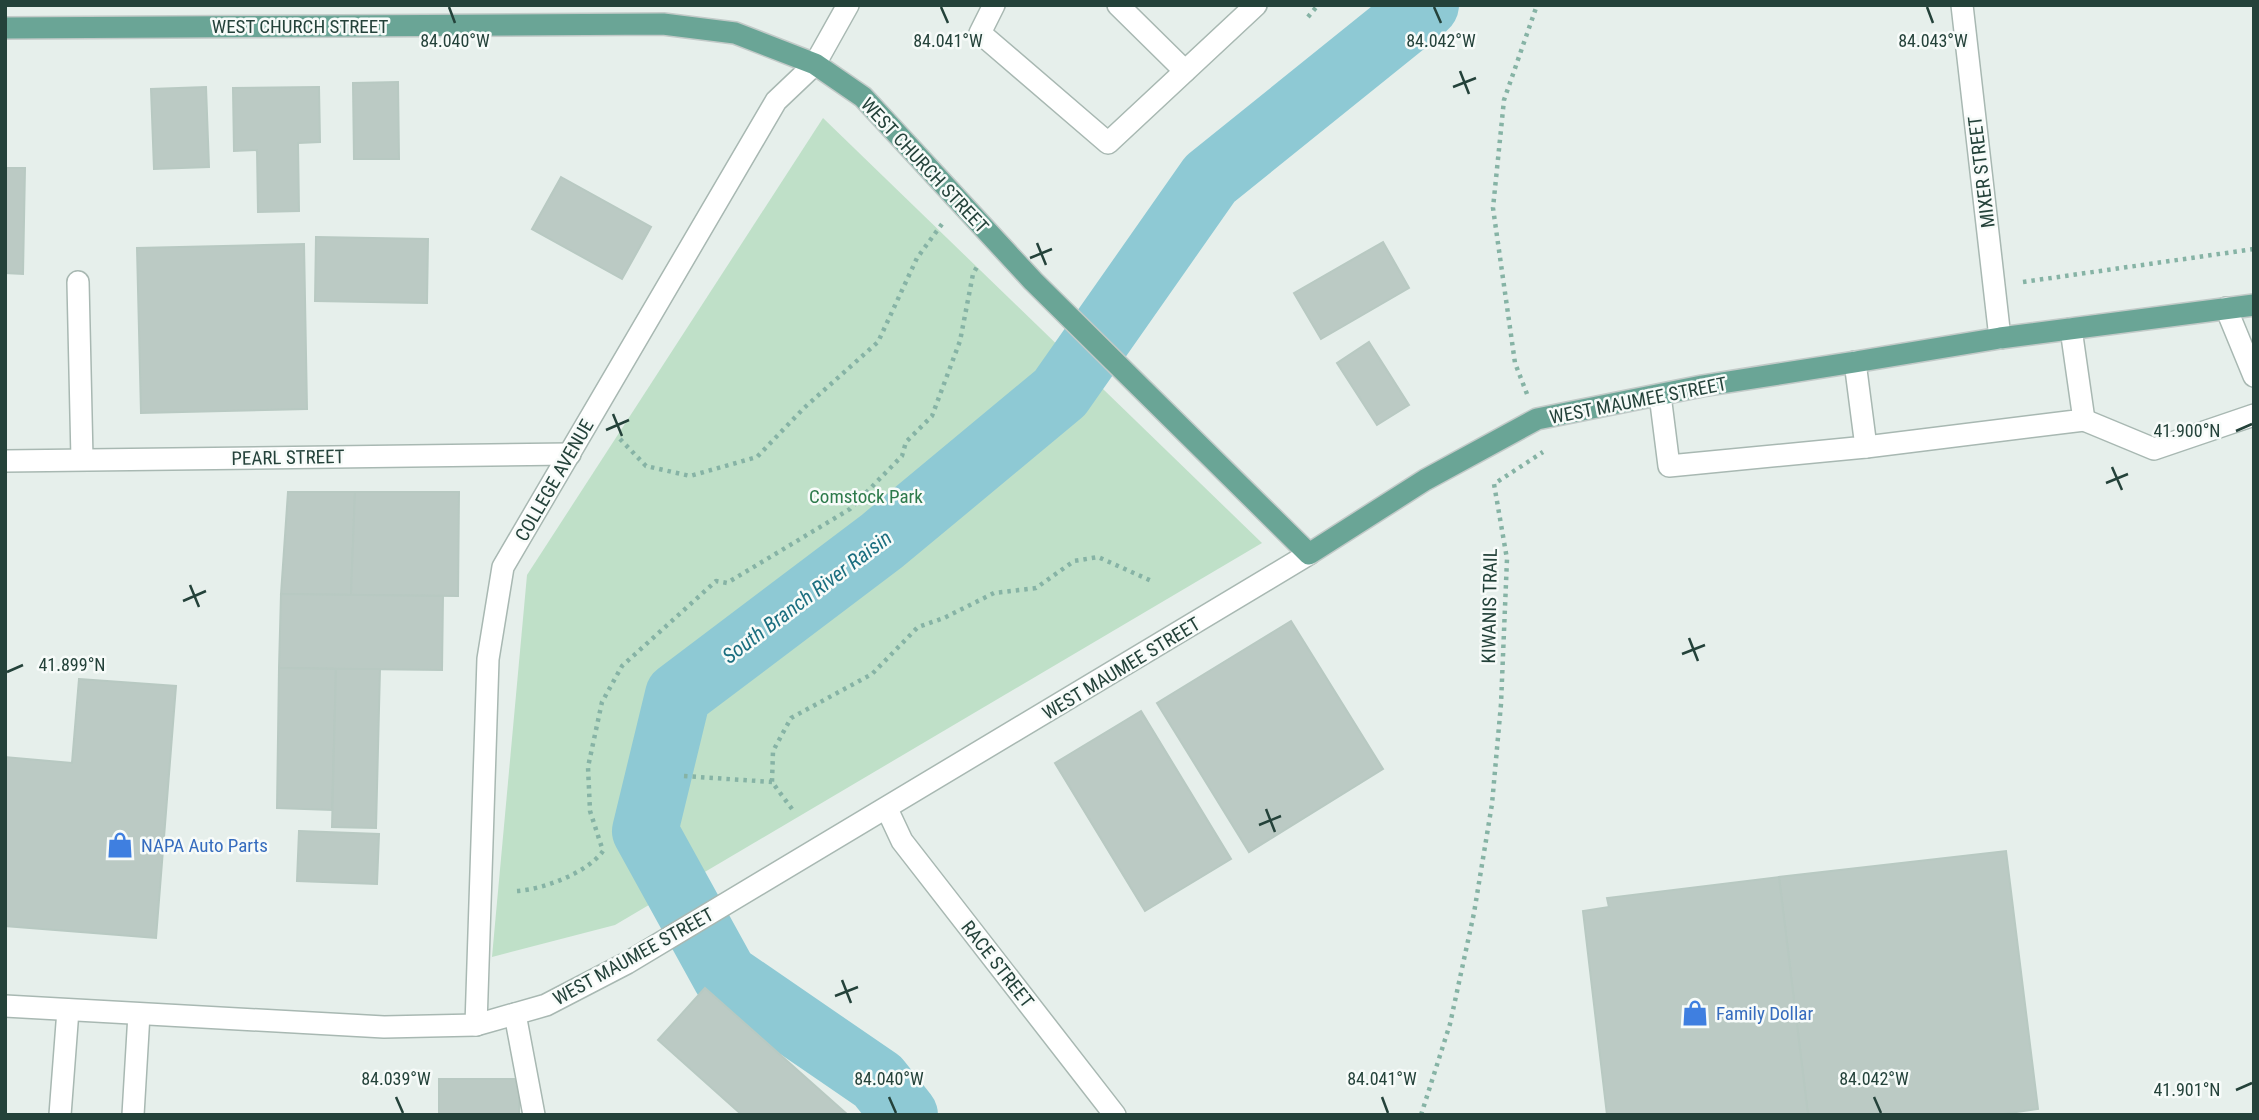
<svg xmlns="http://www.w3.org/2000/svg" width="2259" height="1120" font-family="'Roboto Condensed',sans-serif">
  <rect width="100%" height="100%" fill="#e6efeb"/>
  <path fill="#bfe0c8" d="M823,118l439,425 -647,382 -123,32 35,-382z"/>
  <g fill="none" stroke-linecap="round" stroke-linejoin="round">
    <path stroke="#8ec9d4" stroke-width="66" d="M905,1115l-27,-34 -153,-105 -80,-145 33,-136 204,-154 178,-148 150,-214 216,-174"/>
  </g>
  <g fill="#bbcac4" stroke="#b8c9c2" stroke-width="2">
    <path d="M398,82l1,77h-45l-1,-76z"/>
    <path d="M206,87l3,80 -55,2 -3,-80z"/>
    <path d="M319,87l1,55 -22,1 1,68 -41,1 -1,-62 -23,1 -1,-63z"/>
    <path d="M5,168h20l-2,106 -18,-1z"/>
    <path d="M561,177l90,50 -29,52 -90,-50z"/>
    <path d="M316,237l112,2 -1,64 -112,-2z"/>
    <path d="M1383,242l26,46 -88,51 -27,-46z"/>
    <path d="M304,244l3,165 -166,4 -4,-165z"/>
    <path d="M1369,342l40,63 -32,20 -40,-62z"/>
    <path d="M288,492h67l-4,103 -70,-1z"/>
    <path d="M355,492h104l-1,104 -107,-1z"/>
    <path d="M281,594l162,2 -1,74 -163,-2z"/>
    <path d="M1291,621l92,148 -134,83 -92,-149z"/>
    <path d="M279,668l57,1 -4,141 -55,-2z"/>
    <path d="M336,669h44l-4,159 -44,-1z"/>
    <path d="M79,679l97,7 -20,252 -151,-12v-169l67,6z"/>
    <path d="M1141,711l90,148 -86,52 -90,-148z"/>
    <path d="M299,831l80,3 -2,50 -80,-3z"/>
    <path d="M2006,851l32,258 -42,6h-188l-29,-238z"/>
    <path d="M1779,877l29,238h-201l-24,-204 26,-4 -2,-9z"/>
    <path d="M705,988l143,127h-106l-84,-75z"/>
    <rect x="439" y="1079" width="80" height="36"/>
  </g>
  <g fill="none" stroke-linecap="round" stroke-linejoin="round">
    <g stroke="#a8b8b2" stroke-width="24">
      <g id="service">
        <path d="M994,5l-14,28 128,110 148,-138"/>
        <path d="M1118,5l67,66"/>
        <path d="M78,282l4,177"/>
        <path d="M1660,395l9,71 197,-19 -11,-85"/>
        <path d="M2084,420l70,29 100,-34"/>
        <path d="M1866,447l218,-27 -13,-91"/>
        <path d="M515,1014l19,101"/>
        <path d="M60,1115l8,-105"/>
        <path d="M133,1115l6,-101"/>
      </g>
    </g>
    <g stroke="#a8b8b2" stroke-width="24">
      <g id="minor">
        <path d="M1962,5l38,333"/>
        <path d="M2226,308l28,68"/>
        <path d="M5,461l565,-7"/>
        <path d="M887,809l15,32 213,274"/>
        <path d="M476,1025l12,-366 15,-92 273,-466 39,-37 33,-59"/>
      </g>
    </g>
    <g stroke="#a8b8b2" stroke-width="24">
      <path id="tertiary" d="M5,1006l379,21 92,-2 70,-20 81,-42 682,-409"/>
    </g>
    <g stroke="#c2cac8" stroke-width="24">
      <path id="primary" d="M5,28l658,-4 72,9 80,31 48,33 170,184 276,273 116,-74 112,-61 165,-33 153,-24 145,-24 254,-33"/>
    </g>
    <g stroke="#86b3a5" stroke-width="4.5" stroke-dasharray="3.5 5" stroke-linecap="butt">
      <path d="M1308,17l10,-12"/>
      <path d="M2023,282l231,-33"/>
      <path d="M1527,394l-12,-31 -22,-155 11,-108 33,-95"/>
      <path d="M620,439l26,27 44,10 67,-19 47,-49 74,-66 39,-84 25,-34"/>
      <path d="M684,776l88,6"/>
      <path d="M792,809l-20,-27 1,-31 18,-33 81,-44 46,-47 26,-9 50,-25 42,-5 38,-27 24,-4 56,25"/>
      <path d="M517,891c27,-2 70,-18 86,-40l-13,-40 -2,-44 14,-65 20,-36 94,-85 11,2 123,-74 52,-53 4,-14 26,-26 28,-75 13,-67 5,-9"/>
      <path d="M1421,1115l29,-91 24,-111 18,-109 9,-100 6,-145 -13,-75 49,-32"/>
    </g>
    <use href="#service" stroke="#fff" stroke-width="21"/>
    <use href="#minor" stroke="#fff" stroke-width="21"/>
    <use href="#tertiary" stroke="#fff" stroke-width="21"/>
    <use href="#primary" stroke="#6aa596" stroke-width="21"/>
  </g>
  <path fill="none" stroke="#24423a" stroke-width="2.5" d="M449,7l6,16M941,7l7,16M1434,7l7,16M1927,7l6,16M1460,71l9,23M1453,87l23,-9M1037,243l9,22M1030,258l22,-9M613,414l9,22M606,430l23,-10M2236,431l16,-7M2112,467l10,23M2106,483l22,-9M190,585l9,22M183,601l23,-10M1689,638l9,23M1682,654l23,-9M7,672l16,-7M1266,809l9,23M1259,825l22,-9M842,980l9,23M835,996l23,-9M2236,1090l16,-7M396,1097l7,16M889,1097l7,16M1382,1097l6,16M1874,1097l7,16"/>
  <defs>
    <g id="shop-bare" transform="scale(2.1)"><path d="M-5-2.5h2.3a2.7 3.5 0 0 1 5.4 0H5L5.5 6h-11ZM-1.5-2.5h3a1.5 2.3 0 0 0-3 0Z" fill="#3f7fe0" stroke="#f7fbf9" stroke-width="2.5" paint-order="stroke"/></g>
  </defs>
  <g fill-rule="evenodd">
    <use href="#shop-bare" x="120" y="845"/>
    <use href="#shop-bare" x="1695" y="1013"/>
  </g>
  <g text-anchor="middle" stroke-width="5" stroke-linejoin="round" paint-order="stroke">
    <g font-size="19" fill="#24423a" stroke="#f7fbf9">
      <text x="300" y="33">WEST CHURCH STREET</text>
      <text transform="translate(925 165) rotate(47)" y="7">WEST CHURCH STREET</text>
      <text transform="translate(1981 172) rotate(-97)" y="7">MIXER STREET</text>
      <text transform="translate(1638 400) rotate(-11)" y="7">WEST MAUMEE STREET</text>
      <text transform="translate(288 457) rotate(-1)" y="7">PEARL STREET</text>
      <text transform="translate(554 480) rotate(-60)" y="7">COLLEGE AVENUE</text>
      <text transform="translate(1489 606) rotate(-89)" y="7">KIWANIS TRAIL</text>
      <text transform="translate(1121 668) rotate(-31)" y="7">WEST MAUMEE STREET</text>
      <text transform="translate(633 956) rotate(-29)" y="7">WEST MAUMEE STREET</text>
      <text transform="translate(998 964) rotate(52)" y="7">RACE STREET</text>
    </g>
    <g font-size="19" fill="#2d7a4b" stroke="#f7fbf9">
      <text x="866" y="503">Comstock Park</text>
    </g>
    <g font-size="19" fill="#366cbe" stroke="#f7fbf9" text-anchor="start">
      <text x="141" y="852">NAPA Auto Parts</text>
      <text x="1716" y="1020">Family Dollar</text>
    </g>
    <g font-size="21" font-style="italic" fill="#1c6f80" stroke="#f7fbf9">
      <text transform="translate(807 597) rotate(-37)" y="7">South Branch River Raisin</text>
    </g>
  </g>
  <g font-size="18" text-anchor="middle" fill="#24423a" stroke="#f7fbf9" stroke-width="5" stroke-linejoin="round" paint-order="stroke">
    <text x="455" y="47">84.040°W</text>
    <text x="948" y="47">84.041°W</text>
    <text x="1441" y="47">84.042°W</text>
    <text x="1933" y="47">84.043°W</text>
    <text x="2187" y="437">41.900°N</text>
    <text x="72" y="671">41.899°N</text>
    <text x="396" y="1085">84.039°W</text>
    <text x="889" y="1085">84.040°W</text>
    <text x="1382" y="1085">84.041°W</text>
    <text x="1874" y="1085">84.042°W</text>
    <text x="2187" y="1096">41.901°N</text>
  </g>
  <rect width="2259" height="1120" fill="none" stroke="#24423a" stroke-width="14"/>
</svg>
